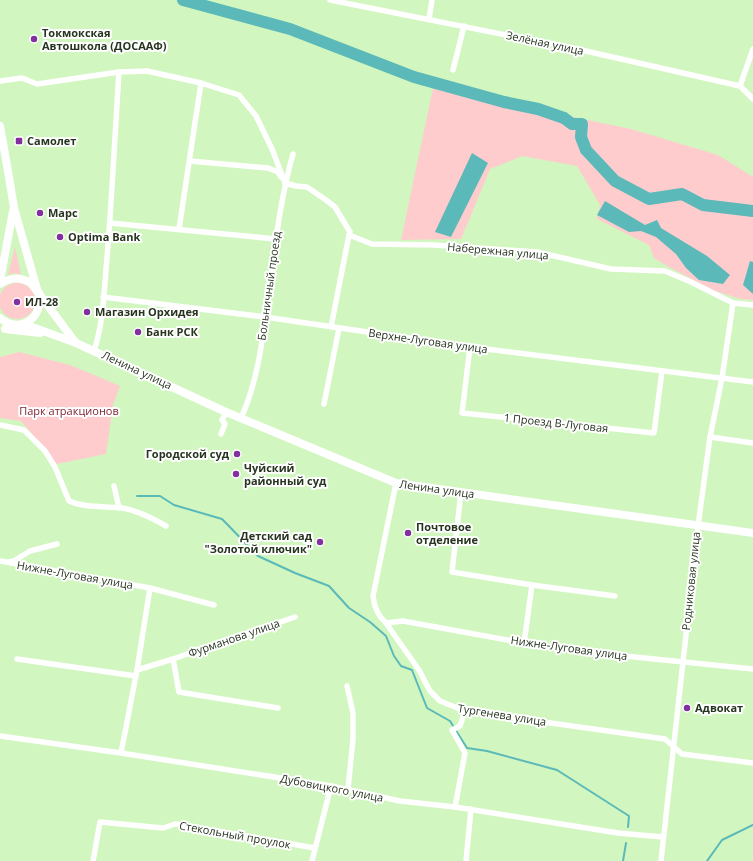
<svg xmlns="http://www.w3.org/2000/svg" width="753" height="861" font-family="'Open Sans',sans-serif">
  <rect width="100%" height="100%" fill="#d1f6bf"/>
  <g fill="#ffccce">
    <path d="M433,88l198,41 87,26 35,22v123l-12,-1 -29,-9 -43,-23 -15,-9 -5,-13 -52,-26 3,-14 -23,-39 -55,-10 -32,13 -29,70 -60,1z"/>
    <path d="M15,247l6,28 -6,-2 -7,2z"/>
    <circle cx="17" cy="301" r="18"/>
    <path d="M19,352l51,13 50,21 -7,19 -7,49 -49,10 -36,-43 -21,-3v-61z"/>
  </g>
  <g fill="#5bb9b9">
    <path d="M472,153l16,10 -37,74 -16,-5z"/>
    <path d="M605,201l40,24 12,-5 4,8 46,28 23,19 -7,9 -24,-4 -13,-12 -10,-14 -20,-17 -15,-6 -12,1 -32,-17z"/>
    <path d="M750,261l3,1v32l-10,-9z"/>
  </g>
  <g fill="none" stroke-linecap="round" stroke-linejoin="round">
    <g stroke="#5bb9b9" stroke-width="2">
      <path d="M137,496h23l14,9 48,14 36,37 37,17 34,13 20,22 21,14 16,14 8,20 7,10 11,4 15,38 23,13 17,27 20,3 70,19 72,46 -1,11"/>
      <path d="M623,861l3,-18"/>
      <path d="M707,861l15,-21 31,-15"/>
    </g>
    <path stroke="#5bb9b9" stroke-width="12" d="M183,0l107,29 124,48 90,25 34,7 26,9 8,6h10l-1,13 5,13 29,31 34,18 33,-5 21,11 50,6"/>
    <g stroke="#fff" stroke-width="5.5">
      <path d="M330,0l247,49 163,37 13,13"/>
      <path d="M429,19l3,-19"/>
      <path d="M453,70l11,-44"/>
      <path d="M0,81l22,-3 15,6 82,-12 28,-1 54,12 38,12 17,21 16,33 13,34"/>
      <path d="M740,86l13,-37"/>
      <path d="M190,161l78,7 10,4 3,5"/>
      <path d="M285,183l11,3 11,1 19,13 9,7 15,25 -1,3 23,9 62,1 103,7 74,17 54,2 26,11 42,21 20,2"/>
      <path d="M110,223l166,16"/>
      <path d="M179,229l22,-146"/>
      <path d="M103,297l162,20 205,30 283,35"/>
      <path d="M331,327l18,-92"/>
      <path d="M470,347l-8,66 192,20 8,-62"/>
      <path d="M94,351c10,-30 10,-63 13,-93 5,-62 8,-124 12,-186"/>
      <path d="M324,404l15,-76"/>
      <path d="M241,418c16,-35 21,-74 26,-112 7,-51 12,-103 26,-152"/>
      <path d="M0,425l24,5 21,21 10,16 14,34c16,7 35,5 53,7 13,2 32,11 44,18"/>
      <path d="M221,434l4,-10 -3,-4 4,-8"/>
      <path d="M710,437l43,6"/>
      <path d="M396,483l-23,113c1,11 5,20 13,27l33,47 11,21 10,10 25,10 200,28 17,15 71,9"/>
      <path d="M114,486l5,22"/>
      <path d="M461,492l-9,80 80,13 83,11"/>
      <path d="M0,561l150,27 64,17"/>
      <path d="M9,562l5,-1 16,-10 27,-7"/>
      <path d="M386,623l17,-2 121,22 81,11 148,15"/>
      <path d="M524,643l8,-58"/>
      <path d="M17,659l119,17"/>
      <path d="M173,659l6,33 99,16"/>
      <path d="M137,670l13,-82"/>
      <path d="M347,686l6,27v26l-5,50"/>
      <path d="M0,736l121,17 210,33 69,15 55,6 163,26 45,4"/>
      <path d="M121,753l16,-83 36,-11 122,-42"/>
      <path d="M455,807l10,-54 -13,-23 8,-4 5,-15"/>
      <path d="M93,861l7,-39 63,6 12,-4 140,24"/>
      <path d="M312,861l19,-75"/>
      <path d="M466,861l5,-52"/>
      <path d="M661,861l37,-335 12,-89 12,-59 11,-75"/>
    </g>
    <g stroke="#fff" stroke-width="8">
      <path d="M0,126l9,51 5,31 23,81"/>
      <path d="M0,281l13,-70"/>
      <path d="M0,284c11,-7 20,-7 31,-1l44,59"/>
      <path d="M0,318c21,17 44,-1 39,-25"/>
      <path d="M24,324l52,19 150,69 170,71 357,50"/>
      <path d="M5,329l35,4"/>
    </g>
  </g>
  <g fill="#82309f" stroke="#fff" stroke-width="1.5">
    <circle cx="34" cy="39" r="4"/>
    <rect x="15" y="137" width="8" height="8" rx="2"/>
    <circle cx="40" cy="213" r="4"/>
    <circle cx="60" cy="237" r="4"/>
    <circle cx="17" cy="302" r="4"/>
    <circle cx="87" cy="312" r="4"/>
    <circle cx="138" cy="332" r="4"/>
    <circle cx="237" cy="454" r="4"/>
    <circle cx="236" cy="474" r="4"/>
    <circle cx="408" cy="533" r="4"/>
    <circle cx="320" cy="542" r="4"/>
    <circle cx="687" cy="708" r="4"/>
  </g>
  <g text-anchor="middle" stroke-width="4" stroke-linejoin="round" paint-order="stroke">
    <g font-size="11" font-weight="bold" fill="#273520" stroke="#fff" text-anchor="start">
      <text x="42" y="37">Токмокская<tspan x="42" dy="13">Автошкола (ДОСААФ)</tspan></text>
      <text x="27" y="145">Самолет</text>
      <text x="48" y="217">Марс</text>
      <text x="68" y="241">Optima Bank</text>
      <text x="25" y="306">ИЛ-28</text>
      <text x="95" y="316">Магазин Орхидея</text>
      <text x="146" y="336">Банк РСК</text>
      <text x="229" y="458" text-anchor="end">Городской суд</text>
      <text x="244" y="472">Чуйский<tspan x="244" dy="13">районный суд</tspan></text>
      <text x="416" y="531">Почтовое<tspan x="416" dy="13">отделение</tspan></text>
      <text x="312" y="540" text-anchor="end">Детский сад<tspan x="312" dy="13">"Золотой ключик"</tspan></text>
      <text x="695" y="712">Адвокат</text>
    </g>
    <g font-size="11" fill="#273520" stroke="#fff">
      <text transform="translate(545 43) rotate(12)" y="4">Зелёная улица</text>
      <text transform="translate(498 251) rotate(5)" y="4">Набережная улица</text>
      <text transform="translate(269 286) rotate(-82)" y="4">Больничный проезд</text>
      <text transform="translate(428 341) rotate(8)" y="4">Верхне-Луговая улица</text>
      <text transform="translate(137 370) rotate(25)" y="4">Ленина улица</text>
      <text transform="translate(556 423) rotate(6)" y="4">1 Проезд В-Луговая</text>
      <text transform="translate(437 489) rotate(8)" y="4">Ленина улица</text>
      <text transform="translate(75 575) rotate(10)" y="4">Нижне-Луговая улица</text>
      <text transform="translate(691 581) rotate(-84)" y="4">Родниковая улица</text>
      <text transform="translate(234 638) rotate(-19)" y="4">Фурманова улица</text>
      <text transform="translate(569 648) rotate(8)" y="4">Нижне-Луговая улица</text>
      <text transform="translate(502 715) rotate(9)" y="4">Тургенева улица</text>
      <text transform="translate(332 788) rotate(11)" y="4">Дубовицкого улица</text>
      <text transform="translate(235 835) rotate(10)" y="4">Стекольный проулок</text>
    </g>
    <g font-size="11" fill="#7c2633" stroke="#fff">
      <text x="69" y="415">Парк атракционов</text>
    </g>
  </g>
</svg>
